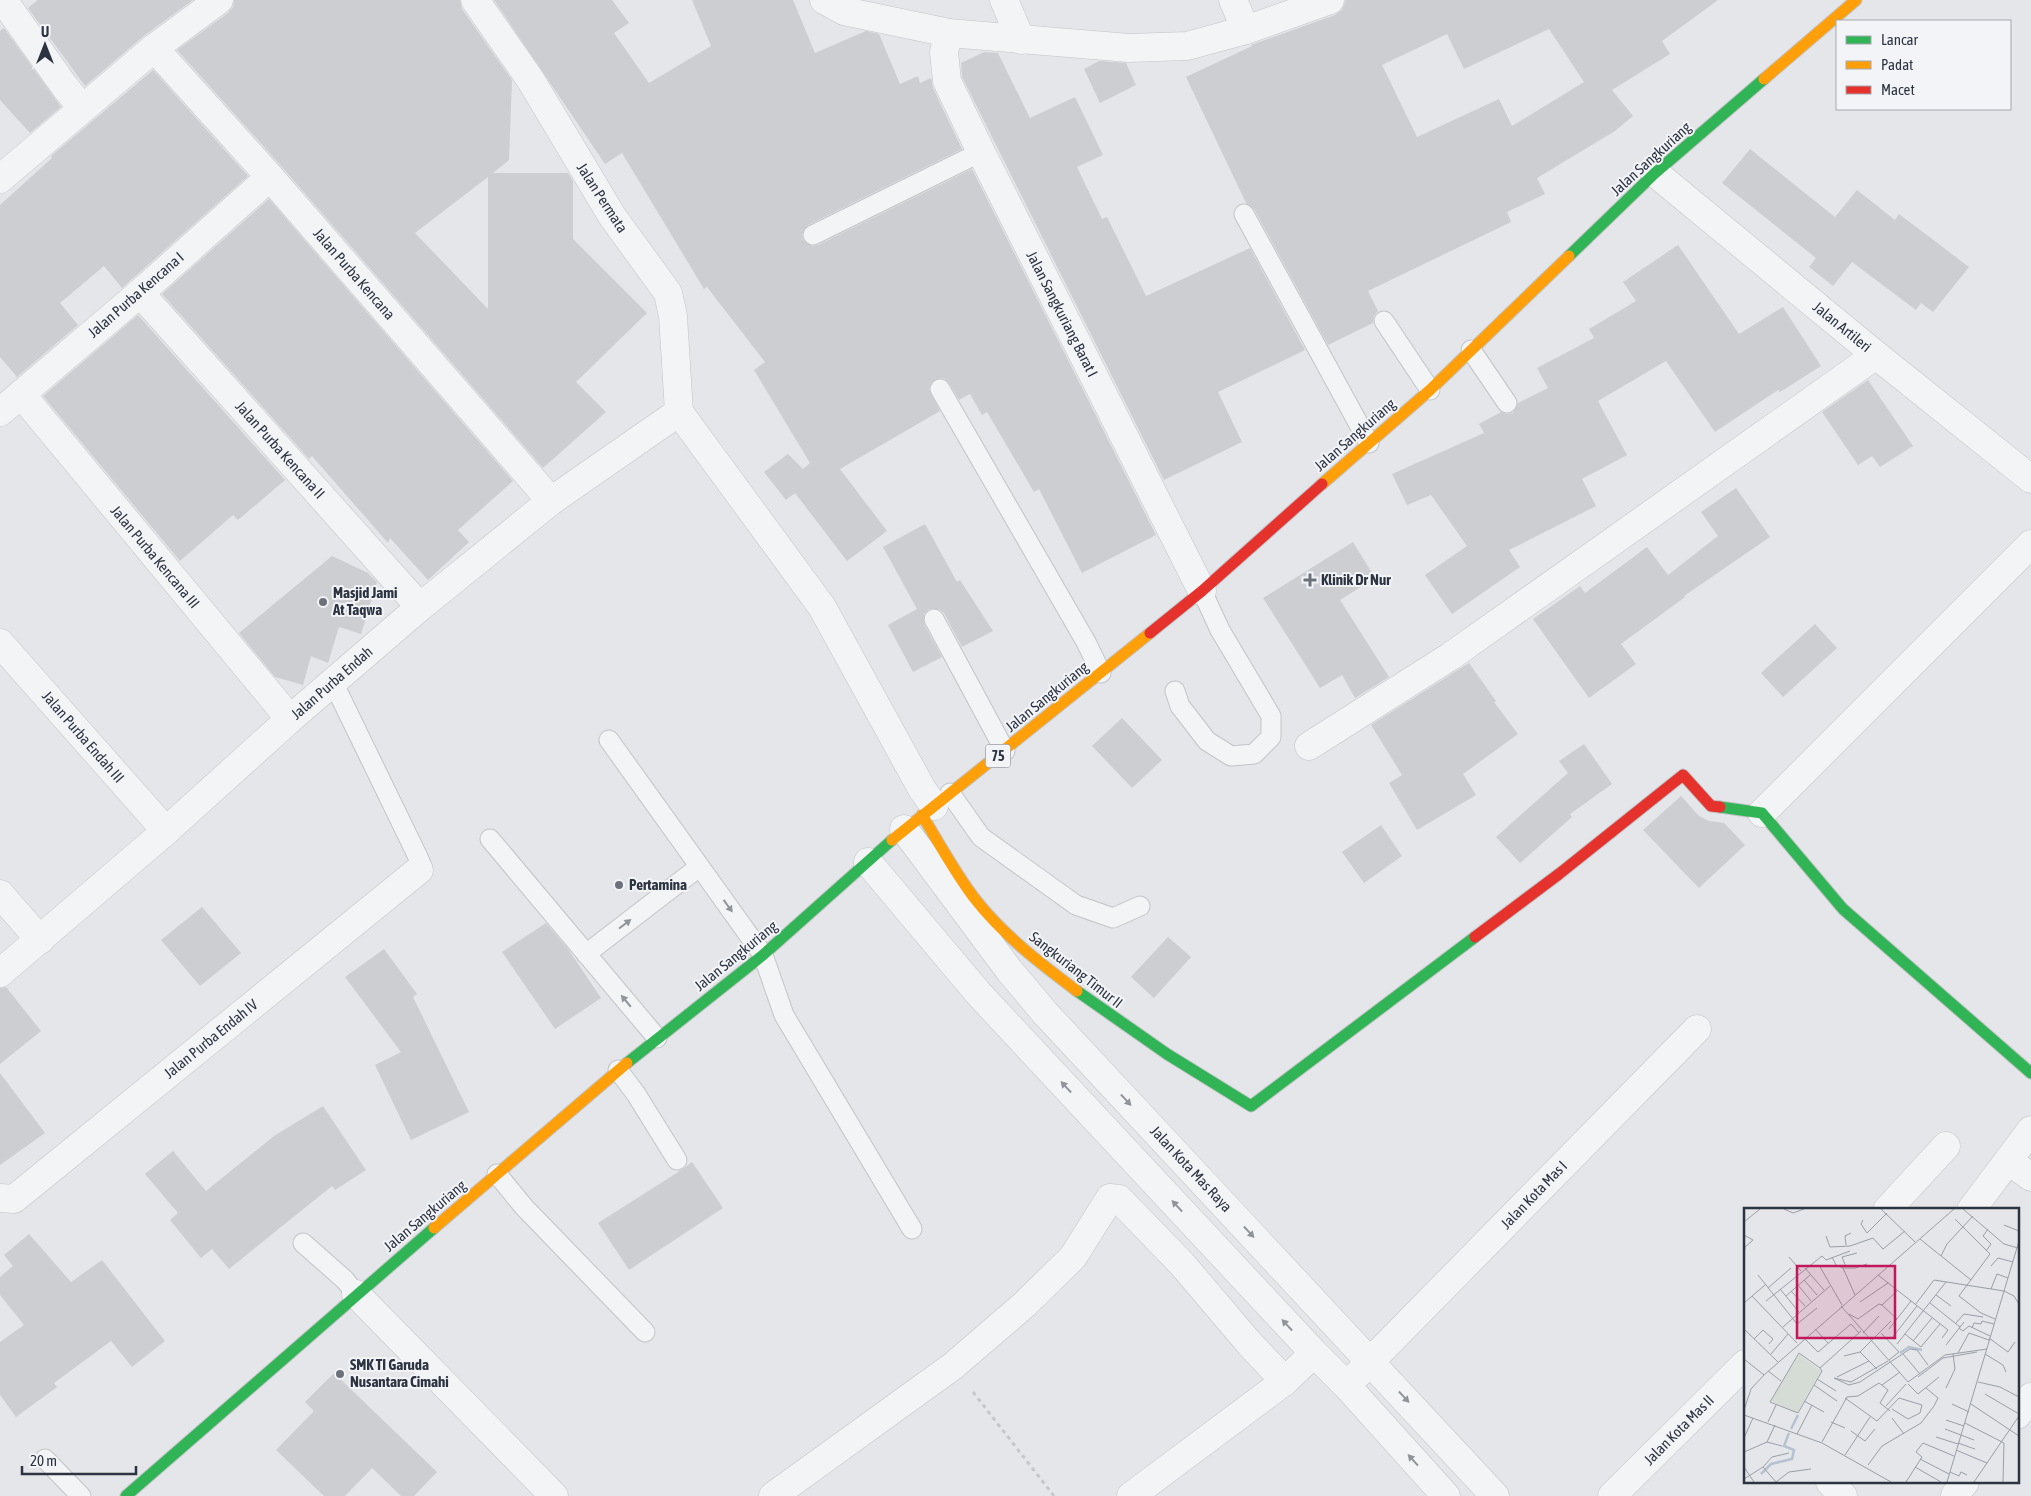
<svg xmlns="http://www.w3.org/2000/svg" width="2031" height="1496" font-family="'Asap Condensed',sans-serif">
  <rect width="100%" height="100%" fill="#e4e6e9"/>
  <g fill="#cdced1" fill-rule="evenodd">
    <path d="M38,0h155l-48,35 -60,51 -57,-78z"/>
    <path d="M234,0h226l2,9 50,71 -3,80 -16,13h75l5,8v58l74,74 -71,69 30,30 -63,56 -261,-301 -105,-117 51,-37 5,-6zM488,177v132l-73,-76z"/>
    <path d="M494,0h118l17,23 -15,10 35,50 62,-37 -19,-46h101l22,53 51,-22 13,3 21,50 18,-8 2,7 11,-5 2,10 29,61 -154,76 -6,9 1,6 9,6 6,-1 154,-76 184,366 -74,38 -43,-84 -5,3 -47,-80 -5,3 -12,-21 -11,6 -10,-17 -4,-4 -5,-1 -9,5 -2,6 11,22 -100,58 47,62 -40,30 -52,-68 -9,7 -22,-28 24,-18 15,15 7,-6 -56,-93 11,-8 -58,-75 -3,2 -82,-136 -17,11z"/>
    <path d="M1346,0h372l-56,41 8,13 -58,36 21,26 -18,15 -78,47 8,16 -38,18 4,10 -143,69 10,20 -4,5 -1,7 -45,22 -74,-136 -8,-6 -60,-126 66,-31 -1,-1 84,-30 7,-5zM1549,29l35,53 -72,44 -13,-27 -82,38 -35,-72 65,-31 17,35z"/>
    <path d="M4,28l57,79 -31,26 -30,-33v-69z"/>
    <path d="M984,52l14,1 32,65 45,-21 28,58 -26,12 25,52 5,-2 39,79 104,-48 55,102 -87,42 24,50 -78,38 -202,-403 -1,-14z"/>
    <path d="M1099,61l27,2 10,22 -36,18 -16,-34z"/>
    <path d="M153,70l95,106 -126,112 -18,-22 -44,37 18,22 -61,52 -17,-20v-152l52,-47 -1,-2z"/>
    <path d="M1750,149l85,68 22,-27 38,30 4,-6 70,53 -36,45 -12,-9 -5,7 -64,-48 -19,24 -24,-19 7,-9 -94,-75z"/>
    <path d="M269,199l244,282 -55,49 11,12 -41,38 -38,-42 -2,5 -76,-87 -3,3 -147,-165z"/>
    <path d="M1678,245l61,89 44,-27 38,59 -41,26 -2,-2 -63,42 -49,-71 -68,40 29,54 -45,24 14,27 -87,44 11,17 -68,47 -27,-39 42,-29 -36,-51 -24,10 -15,-31 92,-41 -5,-9 22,-12 6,2 6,-1 5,-10 30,-15 -11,-20 57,-30 -5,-9 47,-28 -13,-19z"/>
    <path d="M138,315l147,165 -47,40 -5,-5 -53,46 -137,-165z"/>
    <path d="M1868,380l45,66 -33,21 -8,-11 -14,9 -36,-53z"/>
    <path d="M1736,488l34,49 -86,59 1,1 -64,47 15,20 -47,34 -56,-79 47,-33 5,7 62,-46 21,28 50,-39 -17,-24z"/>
    <path d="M925,524l32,58 3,-2 33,51 -31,16 -18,-34 -5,-4h-10l-5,5v10l18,33 -29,15 -25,-47 29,-16 -34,-62z"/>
    <path d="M1353,542l22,36 -35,22 49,77 -34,21 -13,-23 -22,13 -57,-90z"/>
    <path d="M332,556l36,17 9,9 -16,52 -22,-7 -11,36 -17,-7 -8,29 -28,-8 -36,-44z"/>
    <path d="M1815,624l22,24 -54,49 -22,-24z"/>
    <path d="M1469,663l27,38 -2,1 24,32 -55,40 13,21 -59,35 -28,-47 13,-8 -31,-50z"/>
    <path d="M1122,718l40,42 -30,28 -40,-42z"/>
    <path d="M1584,744l28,40 -42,30 2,3 -52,46 -24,-26 72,-64 -9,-12z"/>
    <path d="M1681,796l18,20 10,5 15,2 21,22 -46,43 -56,-58z"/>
    <path d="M1381,825l21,31 -38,27 -22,-31z"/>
    <path d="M202,907l39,46 -41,33 -39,-46z"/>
    <path d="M546,923l22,26 33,49 -46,31 -53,-77z"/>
    <path d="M1168,937l23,20 -37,41 -23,-21z"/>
    <path d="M384,949l33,45 -4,3 56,115 -58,28 -36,-75 26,-13 -56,-75z"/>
    <path d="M6,987l35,44 -41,33v-76z"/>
    <path d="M0,1073l45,60 -45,32z"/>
    <path d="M323,1106l43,64 -31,20 -3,-4 -103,83 -17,-20 -11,9 -31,-38 8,-7 -33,-39 28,-23 33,40 68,-55z"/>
    <path d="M692,1162l31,46 -94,62 -31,-47 85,-54z"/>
    <path d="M29,1234l42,48 31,-22 63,81 -33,26 -21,-26 -57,42 3,4 -41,30 -16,-22v-53l24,-17 -24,-30v-18l13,-11 -9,-11z"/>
    <path d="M334,1373l103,99 -23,24h-13l-29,-28 -27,28h-21l-48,-46 38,-39 -9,-9z"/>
  </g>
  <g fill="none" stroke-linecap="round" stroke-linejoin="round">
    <g stroke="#c2c4c7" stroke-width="21">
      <g id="lane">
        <path d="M1244,214l125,229"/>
        <path d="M813,235l168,-83"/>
        <path d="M1384,321l46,69"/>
        <path d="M1471,350l36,53"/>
        <path d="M940,389l146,253 15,31"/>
        <path d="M934,619l71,132"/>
        <path d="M333,682l85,175 3,7 -2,6"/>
        <path d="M1175,691l5,15 27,35 24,15 23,-2 17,-17v-21l-51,-86 -18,-39"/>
        <path d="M609,740l154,215 21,60 128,214"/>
        <path d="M950,793l31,44 95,68 37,13 27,-12"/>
        <path d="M490,839l167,199"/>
        <path d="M586,954l113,-87"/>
        <path d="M618,1070l18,24 41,66"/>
        <path d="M497,1174l27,33 121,125"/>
        <path d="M303,1243l42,37 11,14"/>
        <path d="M45,1459l36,37"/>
      </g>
    </g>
    <g stroke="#c2c4c7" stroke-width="29">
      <g id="street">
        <path d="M3,0l62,87 17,21"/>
        <path d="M475,0l55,79 82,137 56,77 5,23 6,96"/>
        <path d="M824,0l20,11 105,22 180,15 58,-2 59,-16 84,-30"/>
        <path d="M1004,0l17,40"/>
        <path d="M1233,0l13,30"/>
        <path d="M949,33l-5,19 3,29 34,71 221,439"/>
        <path d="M154,48l116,129 281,324"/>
        <path d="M1655,173l221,182 155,124"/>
        <path d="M0,179l154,-131 65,-48"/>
        <path d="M140,293l280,314"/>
        <path d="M21,394l269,325"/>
        <path d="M0,412l140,-119 130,-116"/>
        <path d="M679,412l143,195 100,182 12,17"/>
        <path d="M0,643l166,188"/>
        <path d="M1309,746l142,-90 425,-301"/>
        <path d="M1762,813l269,-269"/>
        <path d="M904,829l105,141 36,43 450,483"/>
        <path d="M868,862l111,132 335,359 32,32 100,111"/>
        <path d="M0,894l40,46"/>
        <path d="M0,973l166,-142 124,-112 130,-112 131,-106 128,-89"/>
        <path d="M2009,1161l22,16"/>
        <path d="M0,1198l14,1 405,-329"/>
        <path d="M1887,1210l59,-64"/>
        <path d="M1971,1210l60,-80"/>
        <path d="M356,1294l198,202"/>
        <path d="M1358,1374l339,-345"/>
        <path d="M2017,1415l14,-18"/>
        <path d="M1830,1482l13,14"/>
        <path d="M1955,1495l10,-13"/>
        <path d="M773,1496l180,-130 72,-62 48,-47 37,-59 9,1 63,65 67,79 36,38"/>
        <path d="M1131,1496l154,-115 29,-28"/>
        <path d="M1612,1496l133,-132"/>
      </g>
    </g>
    <g stroke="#c2c4c7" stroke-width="13">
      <g id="fast">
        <path d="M1569,256l86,-83 109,-94"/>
        <path d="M1720,807l42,6 81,96 188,164"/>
        <path d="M1077,991l90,63 84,52 224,-169"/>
        <path d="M627,1063l136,-108 129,-115"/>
        <path d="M126,1496l308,-268"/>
      </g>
    </g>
    <g stroke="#c2c4c7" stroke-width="13">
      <g id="slow">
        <path d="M1764,79l92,-79"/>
        <path d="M1322,484l108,-94 139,-134"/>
        <path d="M922,815c17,28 33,58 53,84 28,36 66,65 102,92"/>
        <path d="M892,840l258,-207"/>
        <path d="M434,1228l193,-165"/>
      </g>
    </g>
    <g stroke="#c2c4c7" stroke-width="13">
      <g id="jam">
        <path d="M1150,633l52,-42 120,-107"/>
        <path d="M1475,937l84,-63 124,-99 28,31 9,1"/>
      </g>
    </g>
    <path stroke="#c5c7ca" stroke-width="3" stroke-dasharray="4 4" stroke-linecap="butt" d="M973,1392l81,104"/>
    <use href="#lane" stroke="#f3f4f5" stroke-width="19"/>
    <use href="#street" stroke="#f3f4f5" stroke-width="28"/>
    <use href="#fast" stroke="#30b455" stroke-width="11"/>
    <use href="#slow" stroke="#ff9f0a" stroke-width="11"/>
    <use href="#jam" stroke="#e5322d" stroke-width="11"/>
  </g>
  <defs><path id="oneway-solid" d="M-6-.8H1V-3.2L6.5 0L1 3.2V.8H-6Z" transform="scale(1.25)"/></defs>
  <g fill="#90949b">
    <use href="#oneway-solid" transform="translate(728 906) rotate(54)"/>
    <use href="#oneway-solid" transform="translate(625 924) rotate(-37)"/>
    <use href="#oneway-solid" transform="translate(626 1001) rotate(-130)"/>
    <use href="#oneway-solid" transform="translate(1066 1087) rotate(-133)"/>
    <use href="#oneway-solid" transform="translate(1126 1100) rotate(47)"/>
    <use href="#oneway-solid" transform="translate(1177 1206) rotate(-133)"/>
    <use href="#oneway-solid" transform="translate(1249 1232) rotate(47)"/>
    <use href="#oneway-solid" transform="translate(1287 1325) rotate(-133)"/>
    <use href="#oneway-solid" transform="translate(1404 1397) rotate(47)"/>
    <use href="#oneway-solid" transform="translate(1413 1460) rotate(-132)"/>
  </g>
  <g fill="#6c727c" stroke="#f3f4f7" stroke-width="2">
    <path d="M1307.5 572.5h5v5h5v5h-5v5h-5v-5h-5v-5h5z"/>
    <circle cx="323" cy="602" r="5"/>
    <circle cx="619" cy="885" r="5"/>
    <circle cx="340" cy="1374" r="5"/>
  </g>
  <g text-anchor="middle" stroke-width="4" stroke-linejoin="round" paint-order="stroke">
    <rect fill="#f3f4f7" stroke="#686d78" stroke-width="1" x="985.5" y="744.5" width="25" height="23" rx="4"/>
    <g font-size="14" font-weight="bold" fill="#2c3341">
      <text x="998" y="761">75</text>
    </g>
    <g font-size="15" fill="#2c3341" stroke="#f3f4f7">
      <text transform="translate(1651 159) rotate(-42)" y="5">Jalan Sangkuriang</text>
      <text transform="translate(602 198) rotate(57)" y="5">Jalan Permata</text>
      <text transform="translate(354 274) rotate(49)" y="5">Jalan Purba Kencana</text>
      <text transform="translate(136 295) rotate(-41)" y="5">Jalan Purba Kencana I</text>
      <text transform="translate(1062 314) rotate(63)" y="5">Jalan Sangkuriang Barat I</text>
      <text transform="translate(1842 327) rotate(39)" y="5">Jalan Artileri</text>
      <text transform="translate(1355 435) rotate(-41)" y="5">Jalan Sangkuriang</text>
      <text transform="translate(280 450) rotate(48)" y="5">Jalan Purba Kencana II</text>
      <text transform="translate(155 557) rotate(50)" y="5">Jalan Purba Kencana III</text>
      <text transform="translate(332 683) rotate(-41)" y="5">Jalan Purba Endah</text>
      <text transform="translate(1047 697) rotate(-39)" y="5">Jalan Sangkuriang</text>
      <text transform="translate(83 737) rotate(49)" y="5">Jalan Purba Endah III</text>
      <text transform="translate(736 956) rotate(-39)" y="5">Jalan Sangkuriang</text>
      <text transform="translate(1076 970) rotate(38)" y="5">Sangkuriang Timur II</text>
      <text transform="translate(211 1039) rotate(-39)" y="5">Jalan Purba Endah IV</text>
      <text transform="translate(1191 1169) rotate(47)" y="5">Jalan Kota Mas Raya</text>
      <text transform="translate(1534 1195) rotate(-46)" y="5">Jalan Kota Mas I</text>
      <text transform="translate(425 1216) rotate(-40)" y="5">Jalan Sangkuriang</text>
      <text transform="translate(1679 1430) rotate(-45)" y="5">Jalan Kota Mas II</text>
    </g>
    <g font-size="15" font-weight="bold" fill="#2c3341" stroke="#f3f4f7" text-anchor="start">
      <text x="1321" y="585">Klinik Dr Nur</text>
      <text x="333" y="598">Masjid Jami<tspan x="333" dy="17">At Taqwa</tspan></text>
      <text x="629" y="890">Pertamina</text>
      <text x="350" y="1370">SMK TI Garuda<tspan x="350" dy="17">Nusantara Cimahi</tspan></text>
    </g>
  </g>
  <g transform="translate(1744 1208)">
    <rect width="275" height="275" fill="#e4e6e9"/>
    <path d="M55,146l22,17 -24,42 -26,-12z" fill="#d5dcd5"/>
    <path fill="none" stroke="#b5c2d1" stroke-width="2.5" d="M156,145l9,-6 13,3M47,221l7,-14M17,266l10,-10 21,-5 2,-9 -10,-4 5,-13"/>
    <path fill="none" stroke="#9a9ea6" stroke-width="1" d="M40,1l9,4 11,-4M137,1l34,33M219,1l41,35 14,4M211,11l35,35 -31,42 22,17 14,6M119,12l-2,4 6,9 20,-20M0,14l16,-13M260,17l15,6M0,27l9,5 -8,7 -1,8M82,28l4,11 20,-1 23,-8 10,11 22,-18M176,31l51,41M102,37l-1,-9 6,-3M242,43l5,-7 -8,-8 5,-7M197,48l6,-12 26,-28M45,49l12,14M88,49l4,8 7,3h12l12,-4M75,57l23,40M247,58l7,-8 15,4M102,59l-4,-10 15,-4M61,60l19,22M99,60l12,27M14,67l39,49 20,-16M134,67l70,55 -6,8M60,72l13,15M54,77l13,16M24,80l23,-20M36,81l19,23M247,81l6,-15 11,4M47,83l14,15M192,87l15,11M8,88l45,47M42,88l24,-21M22,93l56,-45 4,4 24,-9M116,94l28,-19M0,95l21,-18M186,95l30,24M138,97l15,14M171,97l19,-25 70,11 10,5 5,8M97,98l67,76M105,106l9,5 21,-15 3,1 15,-14M212,115l8,-9 19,3M39,119l47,-41M215,120l4,3 6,-5 21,10M228,120l2,-5 7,1 1,-3 12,3M0,121l34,33M71,121l13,14M145,121l22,-28M119,125l16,-17M137,125l18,19 -10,8M161,126l16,13 19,-23M60,130l14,14 33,-28 8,9M148,130l25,-32M245,130l19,14 7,-10M10,131l9,-9 10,9 -4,5M169,133l19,-23M153,136l49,-62M202,137l18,-23M116,144l17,17M214,145l11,-20 20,7M27,146l17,-20M159,146l17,20M241,146l18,11 3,7M100,148l16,-4 31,-31M0,151l20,16M144,153l-37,21 -17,-4 15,7 11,-3 50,-33 7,1 11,15M76,160l-21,-15 -29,49 28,11 24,-42 -2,-3 41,-37M24,163l13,10M93,169l32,-16M174,169l25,-19 34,-6M73,171l19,12M164,174l37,-27 42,-6M234,174l22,5 19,10M164,176l10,10 21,-17M70,177l23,16M138,177l18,-13M202,180l9,-19 -2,-15M241,186l34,20M101,190l32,23 22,-23 23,7 -2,8 -12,6 -16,-10M60,193l20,11M208,196l17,8M227,196l48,32M142,198l20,-22M0,202l7,-21 13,-14 190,-166M0,207l78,28 69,39M148,210l12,16M202,212l18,6M24,214l8,-17M87,214l14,6M221,215l39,20 -1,39M201,221l29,11M107,223l14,10 10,-12M53,226l15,-29M192,229l22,7M0,230l9,-20M23,234l15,4M78,234l25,-45 11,-1 21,-13 9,7 -8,13 10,8M214,235l17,6M212,242l31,13M0,244l23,-10 8,-17M101,247l25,-38M176,251l29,15M124,257l14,-19 39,-23 13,-17 4,-8 -12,-10M0,259l10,15M19,259l13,15M171,259l26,15M206,264l9,4 2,-4 6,3M0,271l19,-12 9,-10 17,-4M32,274l13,-10 22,-3M162,274l16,-25 -6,-5 7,-9 31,13M203,274l72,-241M230,274l45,-66"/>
    <path fill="#c2185b" fill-opacity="0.15" stroke="#c2185b" stroke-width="2.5" d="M53,58h98v72h-98z"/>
    <rect width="275" height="275" fill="none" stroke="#2c3341" stroke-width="2.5"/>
  </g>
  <rect x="1836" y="20" width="175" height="90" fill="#f3f4f7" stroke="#a3a7ae"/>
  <rect x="1846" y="36" width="25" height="8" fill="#30b455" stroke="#a3a7ae"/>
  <text x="1881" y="45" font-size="15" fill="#2c3341">Lancar</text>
  <rect x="1846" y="61" width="25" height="8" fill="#ff9f0a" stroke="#a3a7ae"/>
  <text x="1881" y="70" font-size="15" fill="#2c3341">Padat</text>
  <rect x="1846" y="86" width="25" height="8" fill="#e5322d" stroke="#a3a7ae"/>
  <text x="1881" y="95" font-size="15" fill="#2c3341">Macet</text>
  <g transform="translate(45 45)" stroke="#f3f4f7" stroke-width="4" paint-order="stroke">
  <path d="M0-4L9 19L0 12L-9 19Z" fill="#2c3341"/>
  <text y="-8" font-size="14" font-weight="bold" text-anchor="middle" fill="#2c3341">U</text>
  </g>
  <path d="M22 1466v8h114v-8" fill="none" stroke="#2c3341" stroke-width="2.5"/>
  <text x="30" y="1466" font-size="15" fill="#2c3341" stroke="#f3f4f7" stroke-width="4" paint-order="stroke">20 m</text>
</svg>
